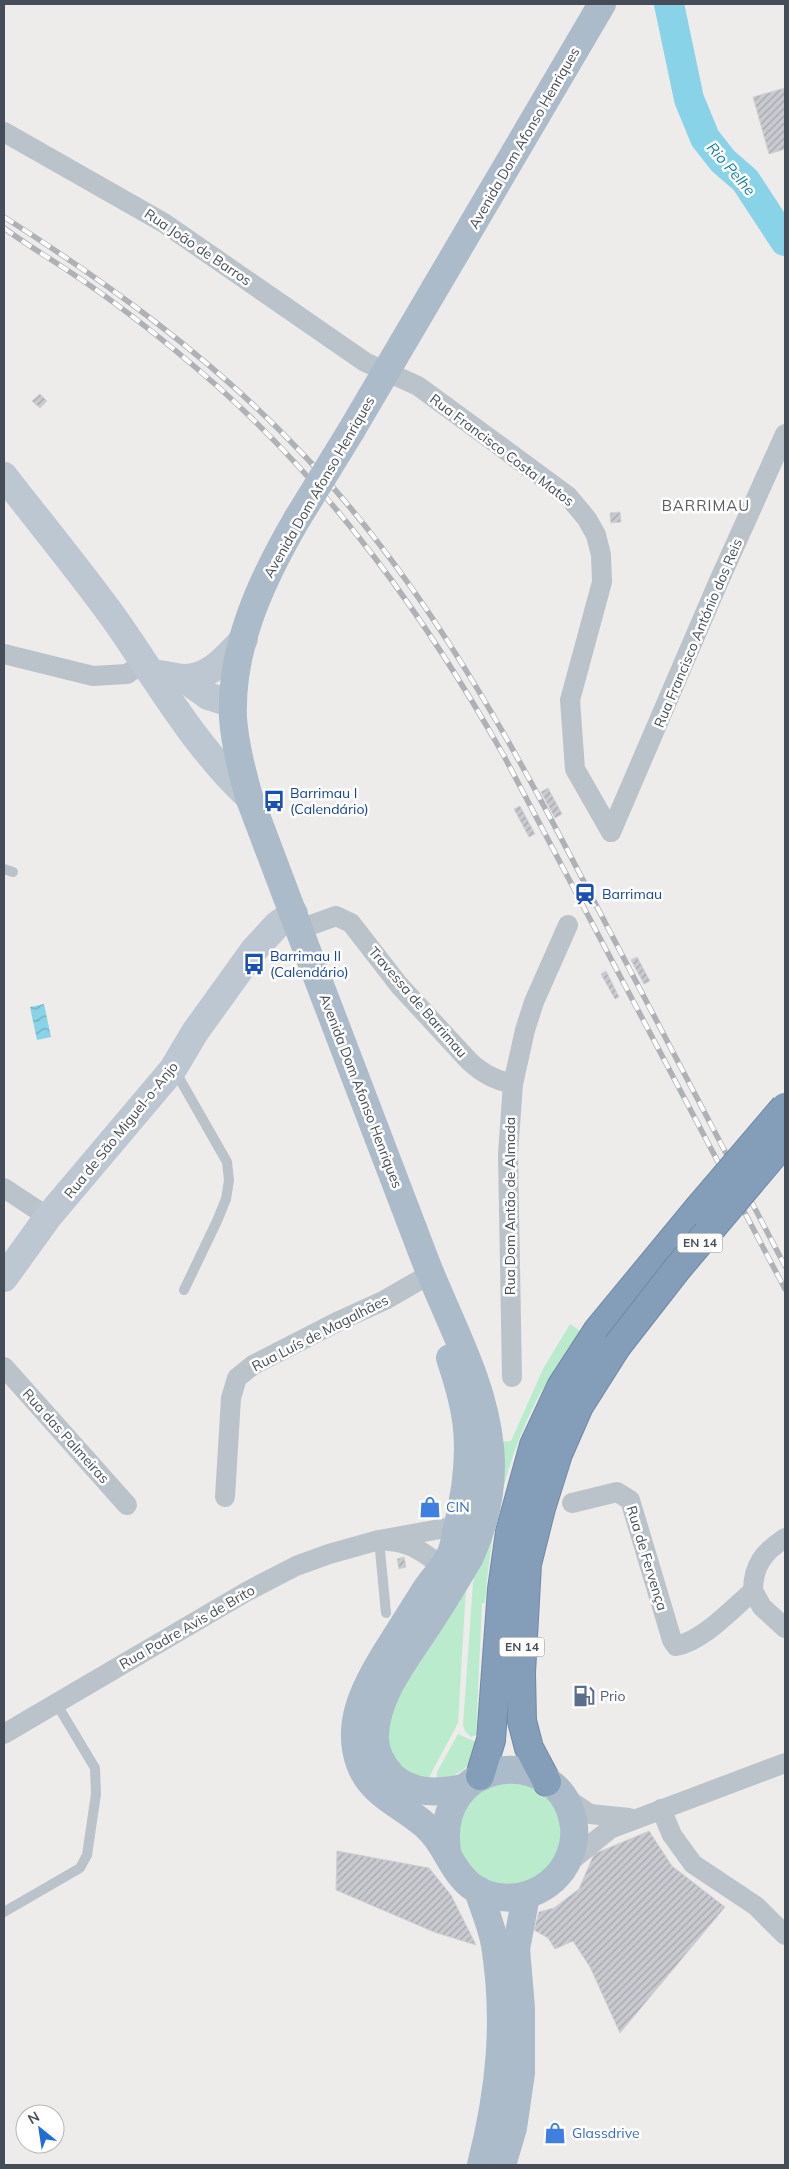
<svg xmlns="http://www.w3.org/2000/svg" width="789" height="2169" font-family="Mulish,sans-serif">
  <defs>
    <pattern id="water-waves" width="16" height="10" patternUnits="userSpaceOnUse" patternTransform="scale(1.25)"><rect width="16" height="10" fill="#88d3e7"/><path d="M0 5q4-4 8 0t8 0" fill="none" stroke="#71adbe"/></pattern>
    <pattern id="building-hatch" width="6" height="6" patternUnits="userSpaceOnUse" patternTransform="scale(1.25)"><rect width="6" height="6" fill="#c8cad0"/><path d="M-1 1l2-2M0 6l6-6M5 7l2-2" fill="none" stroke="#a4a6ac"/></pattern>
  </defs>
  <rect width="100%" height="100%" fill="#eeebeb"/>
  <g fill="#baebcd">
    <path d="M570,1324l10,7c-15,24 -32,47 -45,72 -31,62 -45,130 -50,200h-3l-6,132 -5,2 -6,-6 -2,-6 10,-142 26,-141 12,-1 32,-72z"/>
    <path d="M466,1587l-8,136 -31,58 -30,-14 -5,-7 -6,-33 18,-41z"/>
    <path d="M458,1734l18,8c-2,25 -17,34 -40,39l1,-9z"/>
    <circle cx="510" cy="1833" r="52"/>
  </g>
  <path fill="url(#water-waves)" d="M44,1004l7,33 -14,3 -7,-33z"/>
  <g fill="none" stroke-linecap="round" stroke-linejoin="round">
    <path stroke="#88d3e7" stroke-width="30" d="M669,4l20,95 16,39 18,23 22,19 40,61"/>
  </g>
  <g fill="url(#building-hatch)" stroke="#cfd1d7">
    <path d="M785,88v61l-16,5 -16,-57z"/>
    <path d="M40,394l7,7 -7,7 -8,-7z"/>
    <path d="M620,512l1,10 -10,1 -1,-10z"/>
    <path d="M548,788l14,26 -7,4 -14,-26z"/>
    <path d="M520,806l15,28 -6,3 -15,-28z"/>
    <path d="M637,957l13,24 -6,3 -13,-24z"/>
    <path d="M606,971l13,26 -4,2 -14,-25z"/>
    <path d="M404,1557l2,10 -7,2 -2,-10z"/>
    <path d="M649,1831l23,35 53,41 -105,126 -30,-66 -17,-26 -18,8 -7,-11 -14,-8 5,-18 15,-4 25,-19 15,-35z"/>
    <path d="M337,1851l92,17 22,27 25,50 -42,-13 -98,-42z"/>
  </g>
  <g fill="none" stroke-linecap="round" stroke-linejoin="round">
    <g stroke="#7089a5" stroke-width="30">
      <g id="highway">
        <path d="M480,1776l11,-36 11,-151 8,-57 24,-87 27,-58 37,-57 99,-120"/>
        <path d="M547,1782l-18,-34 -7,-27 -1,-48 6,-109 14,-56 17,-54 21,-48 38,-60"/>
      </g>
    </g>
    <g stroke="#bac3ca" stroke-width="10">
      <path d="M4,869l9,3"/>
      <path d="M174,1069l53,93 2,18 -3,19 -9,22 -33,69"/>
      <path d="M379,1540l7,73"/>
      <path d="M4,1912l76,-44 7,-13 9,-61 -1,-26 -39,-65"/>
    </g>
    <g stroke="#bac3ca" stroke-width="20">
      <path d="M4,132l160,91 201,139 53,24 150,110 19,23 9,16 5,20 1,27 -32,118 5,69 36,63"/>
      <path d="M4,654l89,22 34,-2 17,-12"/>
      <path d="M611,832l107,-249 67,-149"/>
      <path d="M300,929l36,-13 15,7 48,62 70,76c14,13 26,19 44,23"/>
      <path d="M4,1188l44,29"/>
      <path d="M4,1367l123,138"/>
      <path d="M512,1377l-4,-223 5,-70 12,-54 9,-28 34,-77"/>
      <path d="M225,1497l6,-99 6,-20 16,-13 86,-44 46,-21 45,-26"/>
      <path d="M572,1503l45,-11 13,8 42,140 4,6c27,-5 56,-37 77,-55 0,-26 11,-39 32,-53"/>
      <path d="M388,1541c24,1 36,13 55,25"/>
      <path d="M753,1591l9,16 23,21"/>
      <path d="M4,1734l242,-142 50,-26 33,-12 50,-14 78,-14"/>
      <path d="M560,1794l30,20 39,4"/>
      <path d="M661,1809l11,26 21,29 63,42 29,29"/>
      <path d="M567,1864l43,-35 175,-66"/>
    </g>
    <g stroke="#bcc7d2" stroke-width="28">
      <path d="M4,476c37,48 76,95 112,145 42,60 79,126 133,176"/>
      <path d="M152,673c10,1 21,4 31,5 27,1 44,-22 61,-39"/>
      <path d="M183,678l25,18 25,8"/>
      <path d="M4,1278l44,-61 125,-148 22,-37 59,-82 23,-25 17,-12"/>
    </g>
    <g stroke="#abbbca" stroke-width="28">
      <path d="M351,431l251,-427"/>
      <path d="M297,519c-35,60 -67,128 -64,199 2,27 9,53 16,79 57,152 115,303 173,455 24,65 61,125 68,195 4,38 -5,76 -20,110 -13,22 -26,44 -40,65 -21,33 -54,72 -55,113 -1,15 7,30 17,41 20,19 47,17 72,12"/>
      <path d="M447,1851c-14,-98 117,-109 127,-24 2,19 -7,41 -21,53 -25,23 -68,25 -91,-3 -14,-16 -18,-35 -36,-51 -23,-21 -54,-30 -66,-62 -16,-43 8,-82 30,-118 12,-19 24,-38 36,-57 8,-12 20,-23 25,-36 3,-7 4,-16 6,-24 9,-37 15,-77 8,-115 -3,-19 -9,-38 -15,-56"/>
      <path d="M478,1890c5,17 14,36 17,55 12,76 5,146 -14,220"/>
      <path d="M502,2165l11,-37 8,-55v-65l-5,-59 10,-53"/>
    </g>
    <use href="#highway" stroke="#849eb9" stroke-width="28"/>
    <g stroke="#aeb1b6" stroke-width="5.5">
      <g id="rail">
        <path d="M4,217c105,67 206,140 293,231 134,139 223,310 311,480 59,113 118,225 177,338"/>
        <path d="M4,228c20,15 42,28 63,42 52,34 102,74 149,115 119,106 210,233 288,371l281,533"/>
      </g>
    </g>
    <use href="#rail" stroke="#fff" stroke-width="4" stroke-dasharray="11" stroke-linecap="butt"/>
    <g stroke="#7089a5" stroke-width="30" stroke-linecap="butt">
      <g id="highway-bridge">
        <path d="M697,1210l88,-103"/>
        <path d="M617,1346l60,-77 108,-128"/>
      </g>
    </g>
    <path stroke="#abbbca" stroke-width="28" d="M297,519l54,-88"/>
    <use href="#highway-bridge" stroke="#849eb9" stroke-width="28"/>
  </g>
  <defs>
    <g id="bus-bare" transform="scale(1.725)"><path d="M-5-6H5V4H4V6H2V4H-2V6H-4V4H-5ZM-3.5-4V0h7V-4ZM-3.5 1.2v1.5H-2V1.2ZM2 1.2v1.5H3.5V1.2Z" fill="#1a4fb4" stroke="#fff" stroke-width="2.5" paint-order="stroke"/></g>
    <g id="station-bare" transform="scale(1.725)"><path d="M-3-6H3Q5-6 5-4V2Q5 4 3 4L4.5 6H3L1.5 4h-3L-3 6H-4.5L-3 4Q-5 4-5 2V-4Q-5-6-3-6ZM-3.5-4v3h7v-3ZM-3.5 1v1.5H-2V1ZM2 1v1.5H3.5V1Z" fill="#1a4fb4" stroke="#fff" stroke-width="2.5" paint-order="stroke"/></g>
    <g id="shop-bare" transform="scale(1.725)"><path d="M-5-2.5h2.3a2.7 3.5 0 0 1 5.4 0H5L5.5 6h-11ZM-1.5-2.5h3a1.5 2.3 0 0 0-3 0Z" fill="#3f7fe0" stroke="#fff" stroke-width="2.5" paint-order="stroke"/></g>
    <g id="fuel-bare" transform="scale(1.725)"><path d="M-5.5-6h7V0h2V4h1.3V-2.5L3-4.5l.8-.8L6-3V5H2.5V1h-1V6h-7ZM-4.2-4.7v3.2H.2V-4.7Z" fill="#5c6f8a" stroke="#fff" stroke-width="2.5" paint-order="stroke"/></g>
  </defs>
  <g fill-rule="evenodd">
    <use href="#bus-bare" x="274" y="801"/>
    <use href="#station-bare" x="585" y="894"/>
    <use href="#bus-bare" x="254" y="964"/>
    <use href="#shop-bare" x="430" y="1507"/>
    <use href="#fuel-bare" x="584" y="1696"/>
    <use href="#shop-bare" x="555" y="2133"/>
  </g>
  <g text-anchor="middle" stroke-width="5" stroke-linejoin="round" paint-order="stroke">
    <g fill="#fff" stroke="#7d838a" stroke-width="1">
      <rect x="677.5" y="1233.5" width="45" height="19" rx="4"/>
      <rect x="499.5" y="1637.5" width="45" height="19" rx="4"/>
    </g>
    <g font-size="12" font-weight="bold" fill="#454e58">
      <text x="700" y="1247">EN 14</text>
      <text x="522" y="1651">EN 14</text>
    </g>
    <g font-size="14" fill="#454e58" stroke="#fff">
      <text transform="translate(524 138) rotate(-60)" y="5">Avenida Dom Afonso Henriques</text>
      <text transform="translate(198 247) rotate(34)" y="5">Rua João de Barros</text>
      <text transform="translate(502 450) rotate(37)" y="5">Rua Francisco Costa Matos</text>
      <text transform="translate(319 487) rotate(-60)" y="5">Avenida Dom Afonso Henriques</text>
      <text transform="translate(698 633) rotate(-67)" y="5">Rua Francisco António dos Reis</text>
      <text transform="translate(418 1002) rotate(49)" y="5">Travessa de Barrimau</text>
      <text transform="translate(361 1091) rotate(69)" y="5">Avenida Dom Afonso Henriques</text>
      <text transform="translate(121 1130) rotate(-51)" y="5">Rua de São Miguel-o-Anjo</text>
      <text transform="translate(510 1206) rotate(-90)" y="5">Rua Dom Antão de Almada</text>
      <text transform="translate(320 1333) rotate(-27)" y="5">Rua Luís de Magalhães</text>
      <text transform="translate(66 1436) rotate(48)" y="5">Rua das Palmeiras</text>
      <text transform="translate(647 1558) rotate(73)" y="5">Rua de Fervença</text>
      <text transform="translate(187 1627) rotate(-30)" y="5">Rua Padre Avis de Brito</text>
    </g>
    <g font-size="14" fill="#164399" stroke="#fff" text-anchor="start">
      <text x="290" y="798">Barrimau I<tspan x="290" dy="16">(Calendário)</tspan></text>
      <text x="602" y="899">Barrimau</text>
      <text x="270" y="961">Barrimau II<tspan x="270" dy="16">(Calendário)</tspan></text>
    </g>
    <g font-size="14" fill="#366cbe" stroke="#fff" text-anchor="start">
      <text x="446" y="1512">CIN</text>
      <text x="572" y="2138">Glassdrive</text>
    </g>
    <g font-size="14" fill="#4e5e75" stroke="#fff" text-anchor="start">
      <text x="600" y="1701">Prio</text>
    </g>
    <g font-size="15" font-style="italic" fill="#127f9d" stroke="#fff">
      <text transform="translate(731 169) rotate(49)" y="5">Rio Pelhe</text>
    </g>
    <g font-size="15" letter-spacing="1" fill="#585c60" stroke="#fff">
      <text x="706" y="511">BARRIMAU</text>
    </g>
  </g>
  <rect width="789" height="2169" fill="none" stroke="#454e58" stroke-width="10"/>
  <g transform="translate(40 2129) rotate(330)"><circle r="24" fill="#ffffff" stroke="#b5b8bc"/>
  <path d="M0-4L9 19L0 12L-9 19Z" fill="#206dd3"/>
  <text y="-8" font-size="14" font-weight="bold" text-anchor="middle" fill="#454e58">N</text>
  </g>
</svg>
